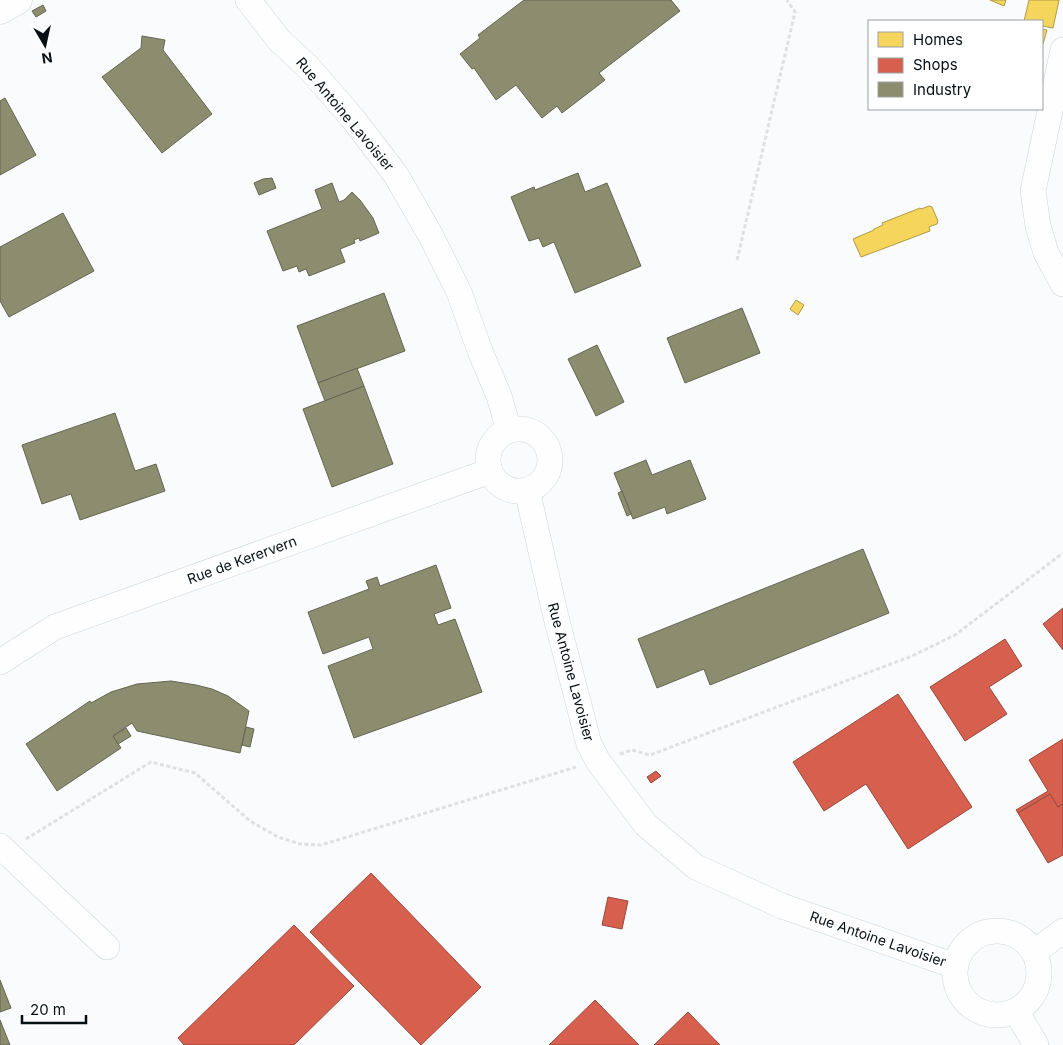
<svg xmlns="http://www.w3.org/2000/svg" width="1063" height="1045" font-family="Inter,sans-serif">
  <rect width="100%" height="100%" fill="#f9fbfd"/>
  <g fill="#f6d55c" stroke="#ae9a46">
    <path d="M990,0h16l-2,6z"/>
    <path d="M1029,0h30l-6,28 -11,-2v-5h-18z"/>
    <path d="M1042,29l5,1 -4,14h-1z"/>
    <path d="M929,206l3,1 6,14 -1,3 -8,3 1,4 -69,26 -8,-18 21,-9v-1l9,-4 -1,-2 38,-15 1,1z"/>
    <path d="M796,300l8,5 -6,10 -8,-6z"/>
  </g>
  <g fill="#d6604d" stroke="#98483c">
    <path d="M1063,608v42l-20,-26z"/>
    <path d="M1005,639l17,27 -33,21 18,27 -42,27 -35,-54z"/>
    <path d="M898,694l74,113 -64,42 -42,-65 -42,27 -31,-49z"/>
    <path d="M1063,739v65l-5,3 -8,-13 -32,19 -2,-3 32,-19 -19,-31z"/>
    <path d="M656,771l5,5 -10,7 -4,-6z"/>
    <path d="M1050,794l8,13 5,-3v51l-15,8 -30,-50z"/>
    <path d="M371,873l110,114 -60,58 -111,-113z"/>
    <path d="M608,897l20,4 -6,28 -20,-4z"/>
    <path d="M294,925l60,61 -60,59h-110l-6,-7z"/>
    <path d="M595,1000l44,45h-90z"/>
    <path d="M688,1012l32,33h-66z"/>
  </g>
  <g fill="#8c8c6e" stroke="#646653">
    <path d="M524,0h147l9,11 -81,62 6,7 -43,33 -5,-7 -15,12 -26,-33 -20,15 -22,-32 -2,1 -12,-15 20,-16 -2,-3z"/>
    <path d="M43,5l3,6 -10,6 -4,-6z"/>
    <path d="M142,36l23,4 -2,10 49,64 -50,39 -60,-76 39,-29z"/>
    <path d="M5,98l31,57 -36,20v-74z"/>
    <path d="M578,173l7,19 22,-9 34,83 -66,27 -21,-51 -11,5 -4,-9 -10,3 -18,-44 23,-10 1,3z"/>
    <path d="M272,178l4,10 -17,7 -5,-12 9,-4z"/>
    <path d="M332,183l7,19 5,-2 8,-8 8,8 13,18 6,15 -19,8 -1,-3 -5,2 1,3 -15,6 5,13 -36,14 -3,-7 -7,3 -2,-6 -14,5 -16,-40 55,-22 -7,-19z"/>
    <path d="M63,213l31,58 -85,46 -9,-16v-54z"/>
    <path d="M384,293l21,58 -87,32 -21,-57z"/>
    <path d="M742,308l18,45 -75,30 -18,-45z"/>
    <path d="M597,345l27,57 -28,14 -28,-57z"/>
    <path d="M357,368l7,18 -39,15 -7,-18z"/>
    <path d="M364,386l29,78 -61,23 -29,-78z"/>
    <path d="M115,413l20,58 21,-7 9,27 -85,29 -9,-26 -29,10 -20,-59z"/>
    <path d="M646,460l6,15 38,-15 16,39 -39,15 -2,-7 -32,12 -19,-46z"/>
    <path d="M622,491l9,23 -4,2 -9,-23z"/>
    <path d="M863,549l26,64 -179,72 -6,-16 -47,19 -19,-49z"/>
    <path d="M436,565l15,43 -17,6 4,11 17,-6 27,73 -128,46 -26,-72 45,-17 -4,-12 -46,17 -15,-42 61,-23 -3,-8 11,-4 3,9z"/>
    <path d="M171,681l25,4 16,4 16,7 21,15 -9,42 -103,-22 -5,-8 -19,13 8,12 -64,43 -31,-47 64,-43 1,2 20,-11 26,-8z"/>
    <path d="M246,727l8,2 -4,18 -8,-2z"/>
    <path d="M126,728l5,8 -13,8 -5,-8z"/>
    <path d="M0,980l11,28 -11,4z"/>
    <path d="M0,1020l10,25h-10z"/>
  </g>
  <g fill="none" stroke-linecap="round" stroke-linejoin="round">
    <g stroke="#cfd6d9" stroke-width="26">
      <g id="minor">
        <path d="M248,0l31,40 30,28 45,52 42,55 35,61 28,56 21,59 19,45 10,34"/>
        <path d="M1063,50l-30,141 5,35 8,27 17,31"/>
        <circle cx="519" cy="460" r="31"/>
        <path d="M527,490l29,127 33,127 9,17 48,64 50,42 86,39 173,60"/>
        <path d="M0,662l55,-35 435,-156"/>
        <path d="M0,846l107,101"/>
        <circle cx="997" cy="973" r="42"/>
        <path d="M1034,952l29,-21"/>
        <path d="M1016,1011l20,34"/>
      </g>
    </g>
    <g stroke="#cfd6d9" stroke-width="29">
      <path id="tertiary" d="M0,10l18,-10"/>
    </g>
    <g stroke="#dfe0e1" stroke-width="3" stroke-dasharray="4 2.5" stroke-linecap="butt">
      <path d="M737,260l58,-248 -8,-12"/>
      <path d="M620,754l12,-4 18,5 262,-99 43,-21 108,-82"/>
      <path d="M26,839l125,-77 44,11 55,48 28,16 22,7 21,1 255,-78"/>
    </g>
    <use href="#minor" stroke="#fefeff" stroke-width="25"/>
    <use href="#tertiary" stroke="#fefeff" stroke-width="28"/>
  </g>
  <g text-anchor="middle" stroke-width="5" stroke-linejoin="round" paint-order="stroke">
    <g font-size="14" fill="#060f13" stroke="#fff">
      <text transform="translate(345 114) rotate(50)" y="5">Rue Antoine Lavoisier</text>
      <text transform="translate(242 560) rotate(-20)" y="5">Rue de Kerervern</text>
      <text transform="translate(571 672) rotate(75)" y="5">Rue Antoine Lavoisier</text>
      <text transform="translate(878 939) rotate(19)" y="5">Rue Antoine Lavoisier</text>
    </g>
  </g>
  <rect x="868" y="20" width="175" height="90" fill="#ffffff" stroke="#9b9fa1"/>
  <rect x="878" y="32" width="25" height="15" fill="#f6d55c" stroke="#9b9fa1"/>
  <text x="913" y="45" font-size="15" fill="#060f13">Homes</text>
  <rect x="878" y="58" width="25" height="15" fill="#d6604d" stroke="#9b9fa1"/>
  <text x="913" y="70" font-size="15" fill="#060f13">Shops</text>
  <rect x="878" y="82" width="25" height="15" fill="#8c8c6e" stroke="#9b9fa1"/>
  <text x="913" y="95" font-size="15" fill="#060f13">Industry</text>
  <g transform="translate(45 45) rotate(171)" stroke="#ffffff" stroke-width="4" paint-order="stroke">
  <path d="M0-4L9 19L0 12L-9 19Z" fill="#060f13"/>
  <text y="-8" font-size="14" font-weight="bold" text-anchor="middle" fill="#060f13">N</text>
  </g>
  <path d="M22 1015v8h64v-8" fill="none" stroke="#060f13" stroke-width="2.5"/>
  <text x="30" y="1015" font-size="15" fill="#060f13" stroke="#ffffff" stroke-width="4" paint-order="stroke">20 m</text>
</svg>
